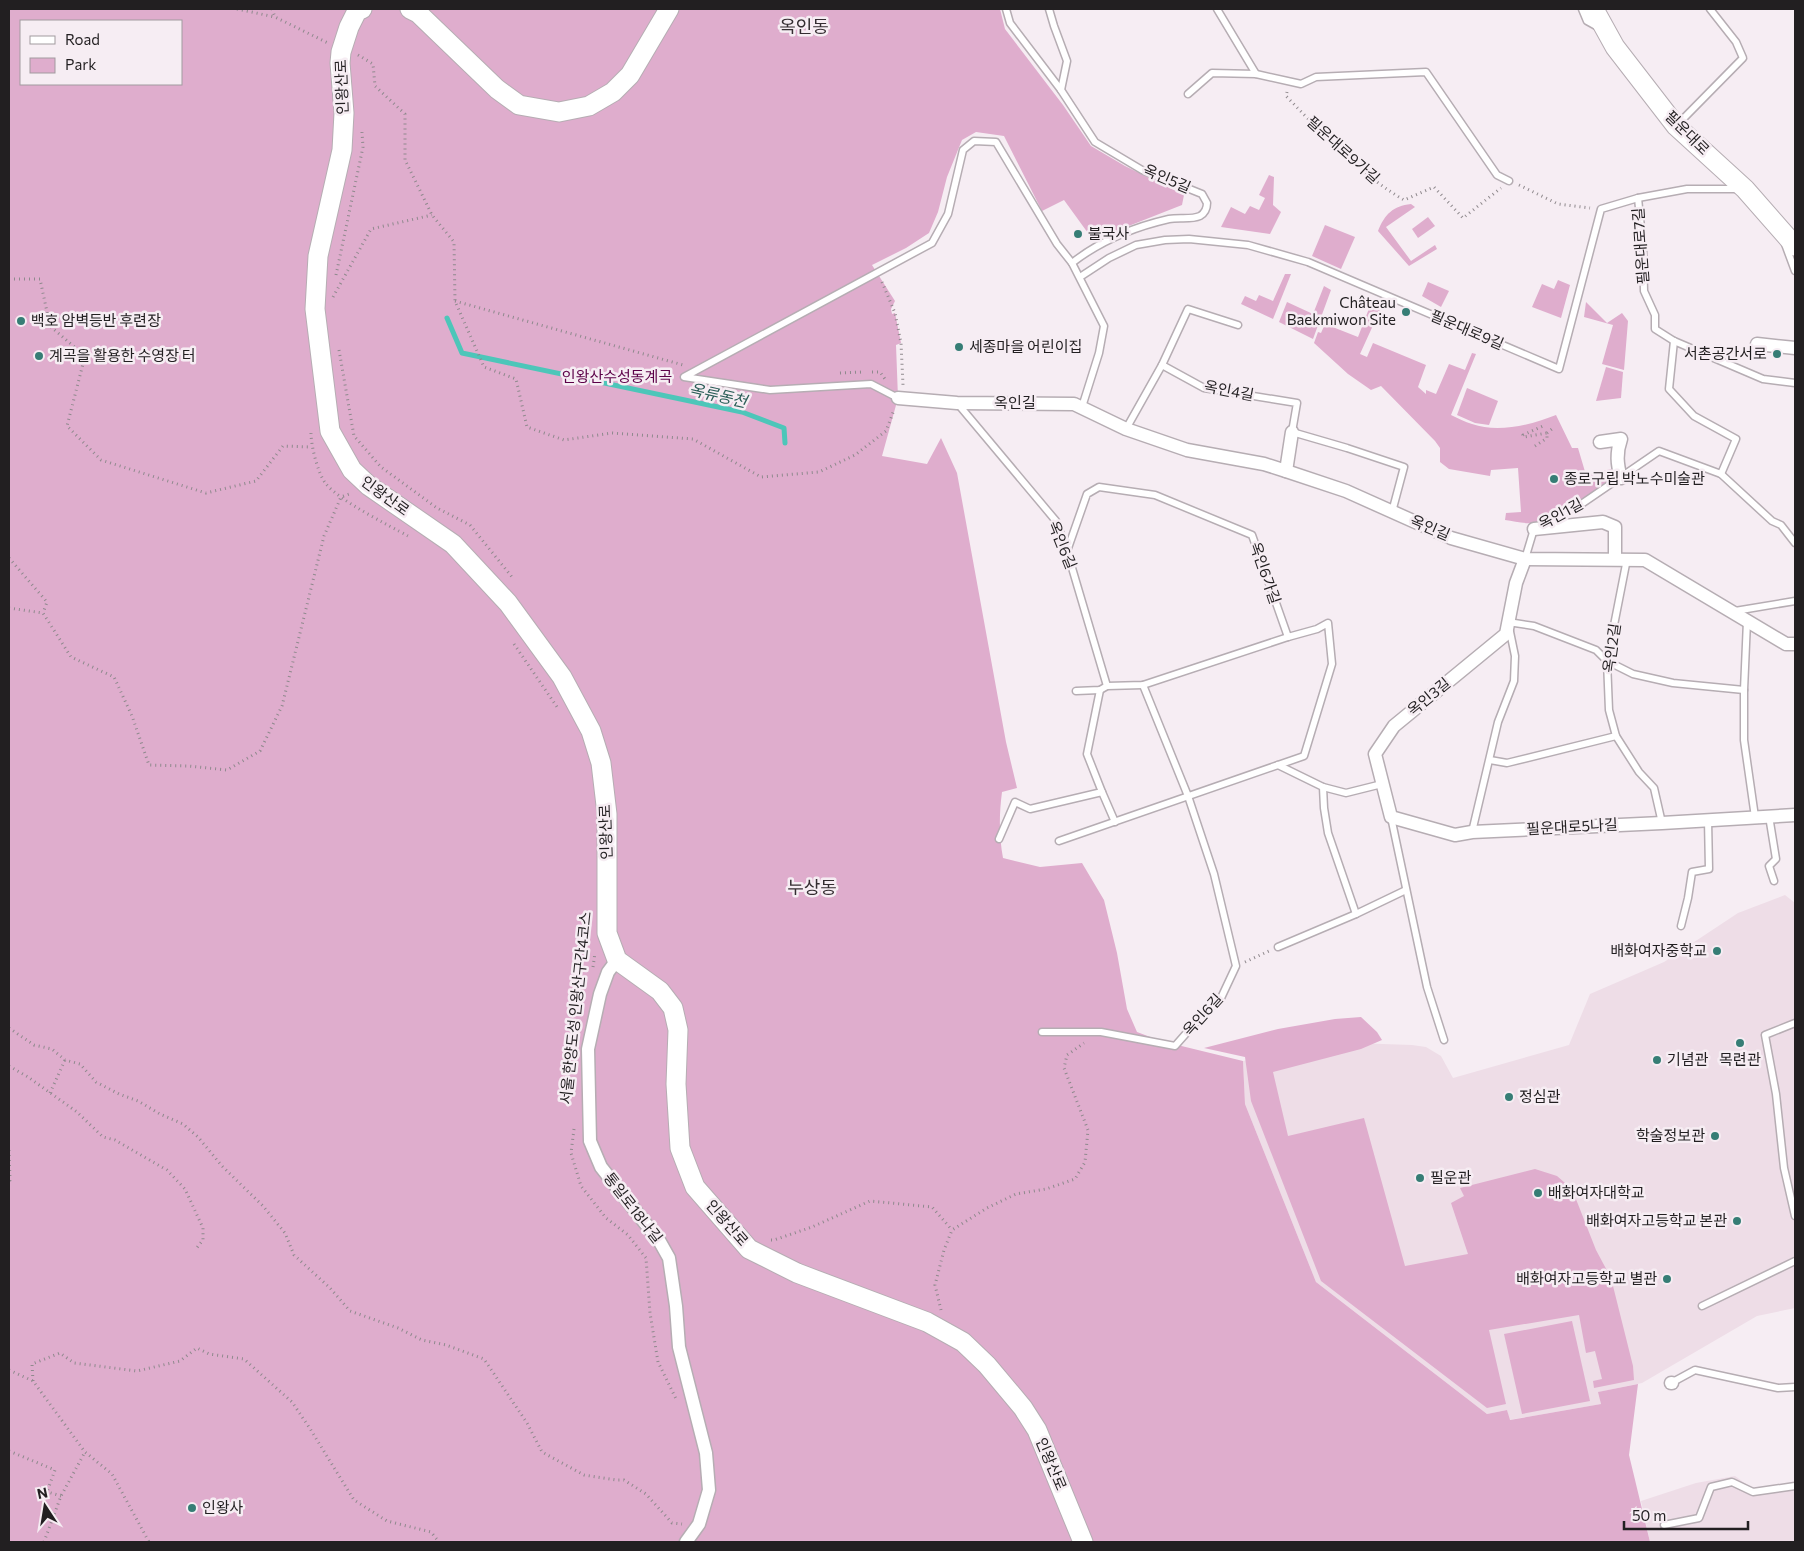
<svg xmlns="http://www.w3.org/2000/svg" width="1804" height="1551" font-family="Commissioner,'Noto Sans KR',sans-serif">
  <rect width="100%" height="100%" fill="#f6edf3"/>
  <g fill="#eedde7">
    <path d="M1785,895l10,8v405l-38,8 -115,67 -43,9 2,12 -92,16 -2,-10 -20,4 -171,-132 -71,-178 -2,-43 82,-19 87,3 14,2 15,9 12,22 116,-33 21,-51 74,-32 74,-49z"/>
    <path d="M1735,1476l22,16 38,-4v54h-145l-9,-41 55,-18z"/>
  </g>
  <g fill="#dfadcd" fill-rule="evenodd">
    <path d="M9,9h991l5,20 58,76 28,41 34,20 59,29 -2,10 -89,35 -29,-40 -22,11 -38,-75 -28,-4 -14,8 -15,37 -9,35 -9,21 -23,15 -34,17 23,36 -4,8 1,5 3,-1 6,30 -5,2 2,53 -16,58 45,8 14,-26 16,35 49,269 11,46 -15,4c-3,23 -3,44 1,66l37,9 42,-4 22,37 13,53 10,56 10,23 24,9 82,20 2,43 71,178 171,132 20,-4 3,10 91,-16 -3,-12 40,-8 -9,71 21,87h-1641zM21,21h160v63h-160z"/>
    <path d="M1269,175l5,2 -1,28 8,7 -11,22 -49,-7 10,-20 14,7 5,-8 9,4 6,-12 -6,-3z"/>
    <path d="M1411,204l4,3 -29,20 25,34 24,-16 2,4 -28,17 -31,-35c7,-17 15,-25 33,-27z"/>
    <path d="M1428,217l7,9 -17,12 -6,-9z"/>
    <path d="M1325,225l30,12 -14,32 -29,-13z"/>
    <path d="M1285,274h6l-18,45 -32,-15 4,-8 11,5 3,-6 14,6z"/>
    <path d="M1558,280l12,5 -9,33 -29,-11 10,-23 12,5z"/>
    <path d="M1428,282l21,9 -8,16 -19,-11z"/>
    <path d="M1324,286l7,4 -18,49 -34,-17 8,-20 26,12z"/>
    <path d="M1586,302l21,21 15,-10 6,8 -4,49 -22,-6 11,-39 -29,-8z"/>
    <path d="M1370,306l10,4 -20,44 7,3 6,-14 53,22 -8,22 8,7v-4l10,4 13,-30 16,6 7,-17 4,1 -25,61c7,3 14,7 21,9 26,9 59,1 84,-9l16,33h6l8,27 29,-7 3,9c-19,12 -65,45 -86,46 -8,1 -18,-2 -27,-3l1,-7 15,-1 -3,-44 -27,2 -1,6 -41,-7 -9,-7v-14l-5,-7 -54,-55 -10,4 -23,-16 -34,-31 4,-11 3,1 4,-9 33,13z"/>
    <path d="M1606,367l17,5 -2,26 -25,3z"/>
    <path d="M1467,388l31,13 -9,24 -14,-2 -18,-8z"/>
    <path d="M1361,1017l16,15 5,8 -21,9 -88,23 15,64 76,-18 41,148 63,-12 -17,-51 13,-7 -4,-8 75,-19 22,7 15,13 24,61 15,28 22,88 1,14 -40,8 -1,-7 9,-2 -7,-28 -9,2 -7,-38 -90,15 17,74 -19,4 -166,-127 -70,-180 -6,-44 -41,-9 74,-19 57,-10z"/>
    <path d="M1572,1321l18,80 -68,13 -18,-80z"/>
  </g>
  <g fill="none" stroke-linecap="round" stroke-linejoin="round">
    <path stroke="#4dc6b9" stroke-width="5" d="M447,318l15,35 280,59 42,16 1,15"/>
    <g stroke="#b6adb3" stroke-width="9">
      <g id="lane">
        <path d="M1006,9l4,14 51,67"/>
        <path d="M1049,9l5,17 13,35 -6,29 34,52 47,28 60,24 5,9c0,6 -2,10 -7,13 -9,4 -21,1 -31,3 -35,8 -69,22 -97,44l32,63 -5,27 -17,54"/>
        <path d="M1217,9l39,65"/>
        <path d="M1582,9l5,12 9,5"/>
        <path d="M1188,94l24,-21 44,1 45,10 15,-7 110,-5 71,103 12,6"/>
        <path d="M1678,124l65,-66 -7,-16 -26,-33"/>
        <path d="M1638,198l5,50 1,43 11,24v14l19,12 89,38 32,4"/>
        <path d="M1785,244l10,27"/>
        <path d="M1080,277l29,-19 27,-13 29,-5 24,-1 59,6 60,17 251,107 42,-160 37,-11 49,-9h52"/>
        <path d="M1238,325l-50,-16 -26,56 42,23 93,15 -5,29 55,16 57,19 -12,45"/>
        <path d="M1674,341l-5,48 25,27 42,23 -15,35"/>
        <path d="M898,398l-27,-14 -101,6 -86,-13 248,-134 16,-29 15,-64 11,-9 22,1 61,102 15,19"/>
        <path d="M958,404l98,117 11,30 40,135"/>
        <path d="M1126,429l36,-64"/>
        <path d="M1525,559l9,-30 46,-24 79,-54 62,23 51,47 9,4 14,18"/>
        <path d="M1627,559l-20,102 2,49 7,26 23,36 15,16 8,35"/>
        <path d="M1735,611l60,-10"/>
        <path d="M1747,621l-3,69v50l11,77"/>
        <path d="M1076,691l24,-1 7,-4 36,-1 145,-48"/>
        <path d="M1490,760l17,3 109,-27"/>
        <path d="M1278,765l45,22 1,21 4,25 28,81"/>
        <path d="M1323,787l23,6 36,-9"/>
        <path d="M1102,792l13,30"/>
        <path d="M1769,816l7,43 -7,7 5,15"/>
        <path d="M1391,817l36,170 17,53"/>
        <path d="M1472,832l26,-110 16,-41 1,-25 -7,-34 26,4 62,24 11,11 26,13 40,9 71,7"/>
        <path d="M999,839l16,-37 15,7 72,-17 -15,-38 13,-64"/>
        <path d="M1059,841l245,-85 28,-92 -4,-41 -11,6 -29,8 -36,-102 -97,-40 -56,-8 -12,7 -20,57"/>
        <path d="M1681,926l7,-28 4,-26 17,-3 -1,-49"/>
        <path d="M1278,947l78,-33 50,-24"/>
        <path d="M1795,1023l-30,12 11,59 8,74 11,48"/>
        <path d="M1042,1032h59l74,14 22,-25 24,-23 15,-32 -22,-92 -26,-78 -45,-111"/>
        <path d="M1702,1306l93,-45"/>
        <path d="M1671,1383l24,-13 83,18 17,-1"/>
        <path d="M1664,1525l35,-7 12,-31 21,-5 21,10 42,-6"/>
      </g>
    </g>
    <g stroke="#b6adb3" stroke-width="15">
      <g id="street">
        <path d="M1757,344l38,4"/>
        <path d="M898,398l59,5 117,1 52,25 61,21 77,14 22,7 60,20 105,47 74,21 120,1 141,84h9"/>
        <path d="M1600,442l21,-3c-5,14 -4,25 0,39"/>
        <path d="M1286,471l6,-39"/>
        <path d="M1534,529l69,-7 12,5v32"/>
        <path d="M1525,559l-9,24 -10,51 -112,92 -19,28 16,63 64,18 17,-3 190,-9 133,-8"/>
        <path d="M617,960l-9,12 -8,22 -12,55 2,92 11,26 59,75 9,16 7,48 3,41 27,106 3,37 -10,34 -13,18"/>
        <path d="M1671,1383h1"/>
      </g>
    </g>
    <g stroke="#b6adb3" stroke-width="21">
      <g id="secondary">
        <path d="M362,9l-5,2 -8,16 -8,25 -1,11 4,50 -2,37 -24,106 -3,53 15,122 22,39 17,16 84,58 55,59 54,74 29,54 10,32 6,51v119l10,27 43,31 13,17 5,22 -2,54 4,64 15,39 54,62 48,24 130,49 36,20 24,23 36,43 14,22 46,112"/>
        <path d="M410,9l8,4 79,76 22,16 40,7 30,-6 24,-14 17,-17 39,-66"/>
        <path d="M1594,9l21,38 61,79 69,63 50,57"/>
      </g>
    </g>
    <g stroke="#8f898d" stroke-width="3" stroke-dasharray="1 4" stroke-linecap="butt">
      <path d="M237,9l38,8"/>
      <path d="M272,9l3,8 53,26"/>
      <path d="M358,55l15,9 2,22 30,28v46l27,55 22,27 1,59 29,66 32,12 11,48 37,13 48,-7 81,6 68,38 58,-5 36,-17 31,-24 8,-21"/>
      <path d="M1287,92l-1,4c37,38 72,77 118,104l30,-13 29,31 38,-30"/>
      <path d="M1519,185l39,19 32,4"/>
      <path d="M336,275l27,-128 -1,-15"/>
      <path d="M9,279h31l10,47 35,30 -18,70 34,34 105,33 50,-12 27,-35 28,1"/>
      <path d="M882,282l13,31 6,30 2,42"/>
      <path d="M333,297l38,-68 61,-14"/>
      <path d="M455,301l228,64"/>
      <path d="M339,350l15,86 27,31 56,41 33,17 42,52"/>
      <path d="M872,372h8l5,7"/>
      <path d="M840,373l23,-1"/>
      <path d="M311,433c0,13 7,41 15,51 14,17 62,41 82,52"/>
      <path d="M1547,433l5,-4"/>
      <path d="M1535,446l12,-8v-5l-23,4 -1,-2 20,-9"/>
      <path d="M9,558l38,44 -4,11"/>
      <path d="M9,608l34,5 28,44 43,20 18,39 17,49 39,1 39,4 33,-19 22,-45 42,-170 17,-39 11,-4"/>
      <path d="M514,644l43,63"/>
      <path d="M1245,962l24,-11"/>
      <path d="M593,967l2,-14"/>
      <path d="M9,1028l25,17 18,4 13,11 15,4 16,18 23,12 19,7 22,13 23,10 15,13 24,29 41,40 22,27 9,22 36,33 20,23 48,17 24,12 24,5 38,14 43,64 15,29 42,23 32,5h8l22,14 26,29 10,1"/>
      <path d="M9,1066l19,11 49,35 26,25 12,3 52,30 18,19 18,39v12l-8,10"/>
      <path d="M50,1093l15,-33"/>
      <path d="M574,1129l-3,24 10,33 25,32 22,17 18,23 4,55 8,49 19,39"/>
      <path d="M9,1150l1,30h-1"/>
      <path d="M771,1240h3l38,-13 58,-26 62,6 20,23"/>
      <path d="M941,1310l-6,-25 9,-35 8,-20 35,-22 29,-14 30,-5 29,-10 10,-17 3,-32 -24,-62 3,-13 17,-12"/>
      <path d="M9,1370l24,11 52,71 27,22 37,68"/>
      <path d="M33,1381l-1,-17 28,-11 14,10 63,8 43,-10 17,-13 12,6 35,5 48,43 17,25 45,73 33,21 44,11 8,10"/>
      <path d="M9,1451l46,19 -8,22"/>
      <path d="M41,1490l20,6"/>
      <path d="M44,1542l17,-46 24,-44"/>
    </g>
    <use href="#lane" stroke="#fff" stroke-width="6"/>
    <use href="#street" stroke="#fff" stroke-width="12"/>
    <use href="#secondary" stroke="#fff" stroke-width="19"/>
  </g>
  <g fill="#367d75" stroke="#f6edf3" stroke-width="2">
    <circle cx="1078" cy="234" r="5"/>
    <circle cx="1406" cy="312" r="5"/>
    <circle cx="21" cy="321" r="5"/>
    <circle cx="959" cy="347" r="5"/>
    <circle cx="1777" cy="354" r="5"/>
    <circle cx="39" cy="356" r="5"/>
    <circle cx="1554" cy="479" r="5"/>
    <circle cx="1717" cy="951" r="5"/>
    <circle cx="1740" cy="1043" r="5"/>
    <circle cx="1657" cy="1060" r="5"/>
    <circle cx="1509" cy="1097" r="5"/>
    <circle cx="1715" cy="1136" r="5"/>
    <circle cx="1420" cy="1178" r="5"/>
    <circle cx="1538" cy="1193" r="5"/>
    <circle cx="1737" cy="1221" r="5"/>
    <circle cx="1667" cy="1279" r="5"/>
    <circle cx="192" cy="1508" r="5"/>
  </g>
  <g text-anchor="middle" stroke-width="5" stroke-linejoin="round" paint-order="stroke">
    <g font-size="15" fill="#221f21" stroke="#f6edf3">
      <text transform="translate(342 87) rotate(-92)" y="5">인왕산로</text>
      <text transform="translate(1687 133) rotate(45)" y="5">필운대로</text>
      <text transform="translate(1343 150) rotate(42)" y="5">필운대로9가길</text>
      <text transform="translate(1167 179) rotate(23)" y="5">옥인5길</text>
      <text transform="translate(1641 246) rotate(-94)" y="5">필운대로7길</text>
      <text transform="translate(1467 330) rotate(23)" y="5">필운대로9길</text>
      <text transform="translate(1229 391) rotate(11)" y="5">옥인4길</text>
      <text x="1015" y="408">옥인길</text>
      <text transform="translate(385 496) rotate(36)" y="5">인왕산로</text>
      <text transform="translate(1561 514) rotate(-28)" y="5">옥인1길</text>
      <text transform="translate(1430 528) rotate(23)" y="5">옥인길</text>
      <text transform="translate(1062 545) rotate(68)" y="5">옥인6길</text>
      <text transform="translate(1265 573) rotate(71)" y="5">옥인6가길</text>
      <text transform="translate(1612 648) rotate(-82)" y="5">옥인2길</text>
      <text transform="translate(1429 697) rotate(-39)" y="5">옥인3길</text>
      <text transform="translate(1572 827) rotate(-3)" y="5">필운대로5나길</text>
      <text transform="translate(606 832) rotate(-92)" y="5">인왕산로</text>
      <text transform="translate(576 1008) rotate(-84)" y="5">서울 한양도성 인왕산구간4코스</text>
      <text transform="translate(1203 1015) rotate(-48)" y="5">옥인6길</text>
      <text transform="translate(633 1208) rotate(52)" y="5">통일로18나길</text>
      <text transform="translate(727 1223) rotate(49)" y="5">인왕산로</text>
      <text transform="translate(1051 1464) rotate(67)" y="5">인왕산로</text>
    </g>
    <g font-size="15" fill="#221f21" stroke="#f6edf3" text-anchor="start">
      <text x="1088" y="239">불국사</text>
      <text x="1396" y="308" text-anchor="end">Château<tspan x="1396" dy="17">Baekmiwon Site</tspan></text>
      <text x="31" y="326">백호 암벽등반 후련장</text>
      <text x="969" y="352">세종마을 어린이집</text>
      <text x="1767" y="359" text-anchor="end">서촌공간서로</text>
      <text x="49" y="361">계곡을 활용한 수영장 터</text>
      <text x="1564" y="484">종로구립 박노수미술관</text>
      <text x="1707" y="956" text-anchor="end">배화여자중학교</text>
      <text x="1667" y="1065">기념관</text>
      <text x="1740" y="1065" text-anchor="middle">목련관</text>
      <text x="1519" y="1102">정심관</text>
      <text x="1705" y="1141" text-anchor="end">학술정보관</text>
      <text x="1430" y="1183">필운관</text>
      <text x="1548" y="1198">배화여자대학교</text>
      <text x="1727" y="1226" text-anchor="end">배화여자고등학교 본관</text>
      <text x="1657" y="1284" text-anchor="end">배화여자고등학교 별관</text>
      <text x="202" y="1513">인왕사</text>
    </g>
    <g font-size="15" fill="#5c0048" stroke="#f6edf3">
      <text x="617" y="382">인왕산수성동계곡</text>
    </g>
    <g font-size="16" font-style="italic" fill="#2b5e58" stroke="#f6edf3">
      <text transform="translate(718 395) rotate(13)" y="6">옥류동천</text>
    </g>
    <g font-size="18" fill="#342d31" stroke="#f6edf3">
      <text x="804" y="33">옥인동</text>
      <text x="812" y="894">누상동</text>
    </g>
  </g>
  <rect width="1804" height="1551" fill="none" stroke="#221f21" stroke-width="20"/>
  <rect x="20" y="20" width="162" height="65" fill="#f6edf3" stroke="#a19b9f"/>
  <rect x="30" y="36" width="25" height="8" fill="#ffffff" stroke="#a19b9f"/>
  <text x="65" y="45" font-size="15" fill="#221f21">Road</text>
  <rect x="30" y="58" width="25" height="15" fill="#dfadcd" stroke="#a19b9f"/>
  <text x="65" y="70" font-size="15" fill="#221f21">Park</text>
  <g transform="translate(45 1506) rotate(348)" stroke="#f6edf3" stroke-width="4" paint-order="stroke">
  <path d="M0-4L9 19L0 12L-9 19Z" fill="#221f21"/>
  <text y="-8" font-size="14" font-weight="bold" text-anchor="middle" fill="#221f21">N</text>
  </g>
  <path d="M1624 1521v8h124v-8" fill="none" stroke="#221f21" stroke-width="2.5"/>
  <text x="1632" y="1521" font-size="15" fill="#221f21" stroke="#f6edf3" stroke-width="4" paint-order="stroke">50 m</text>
</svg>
